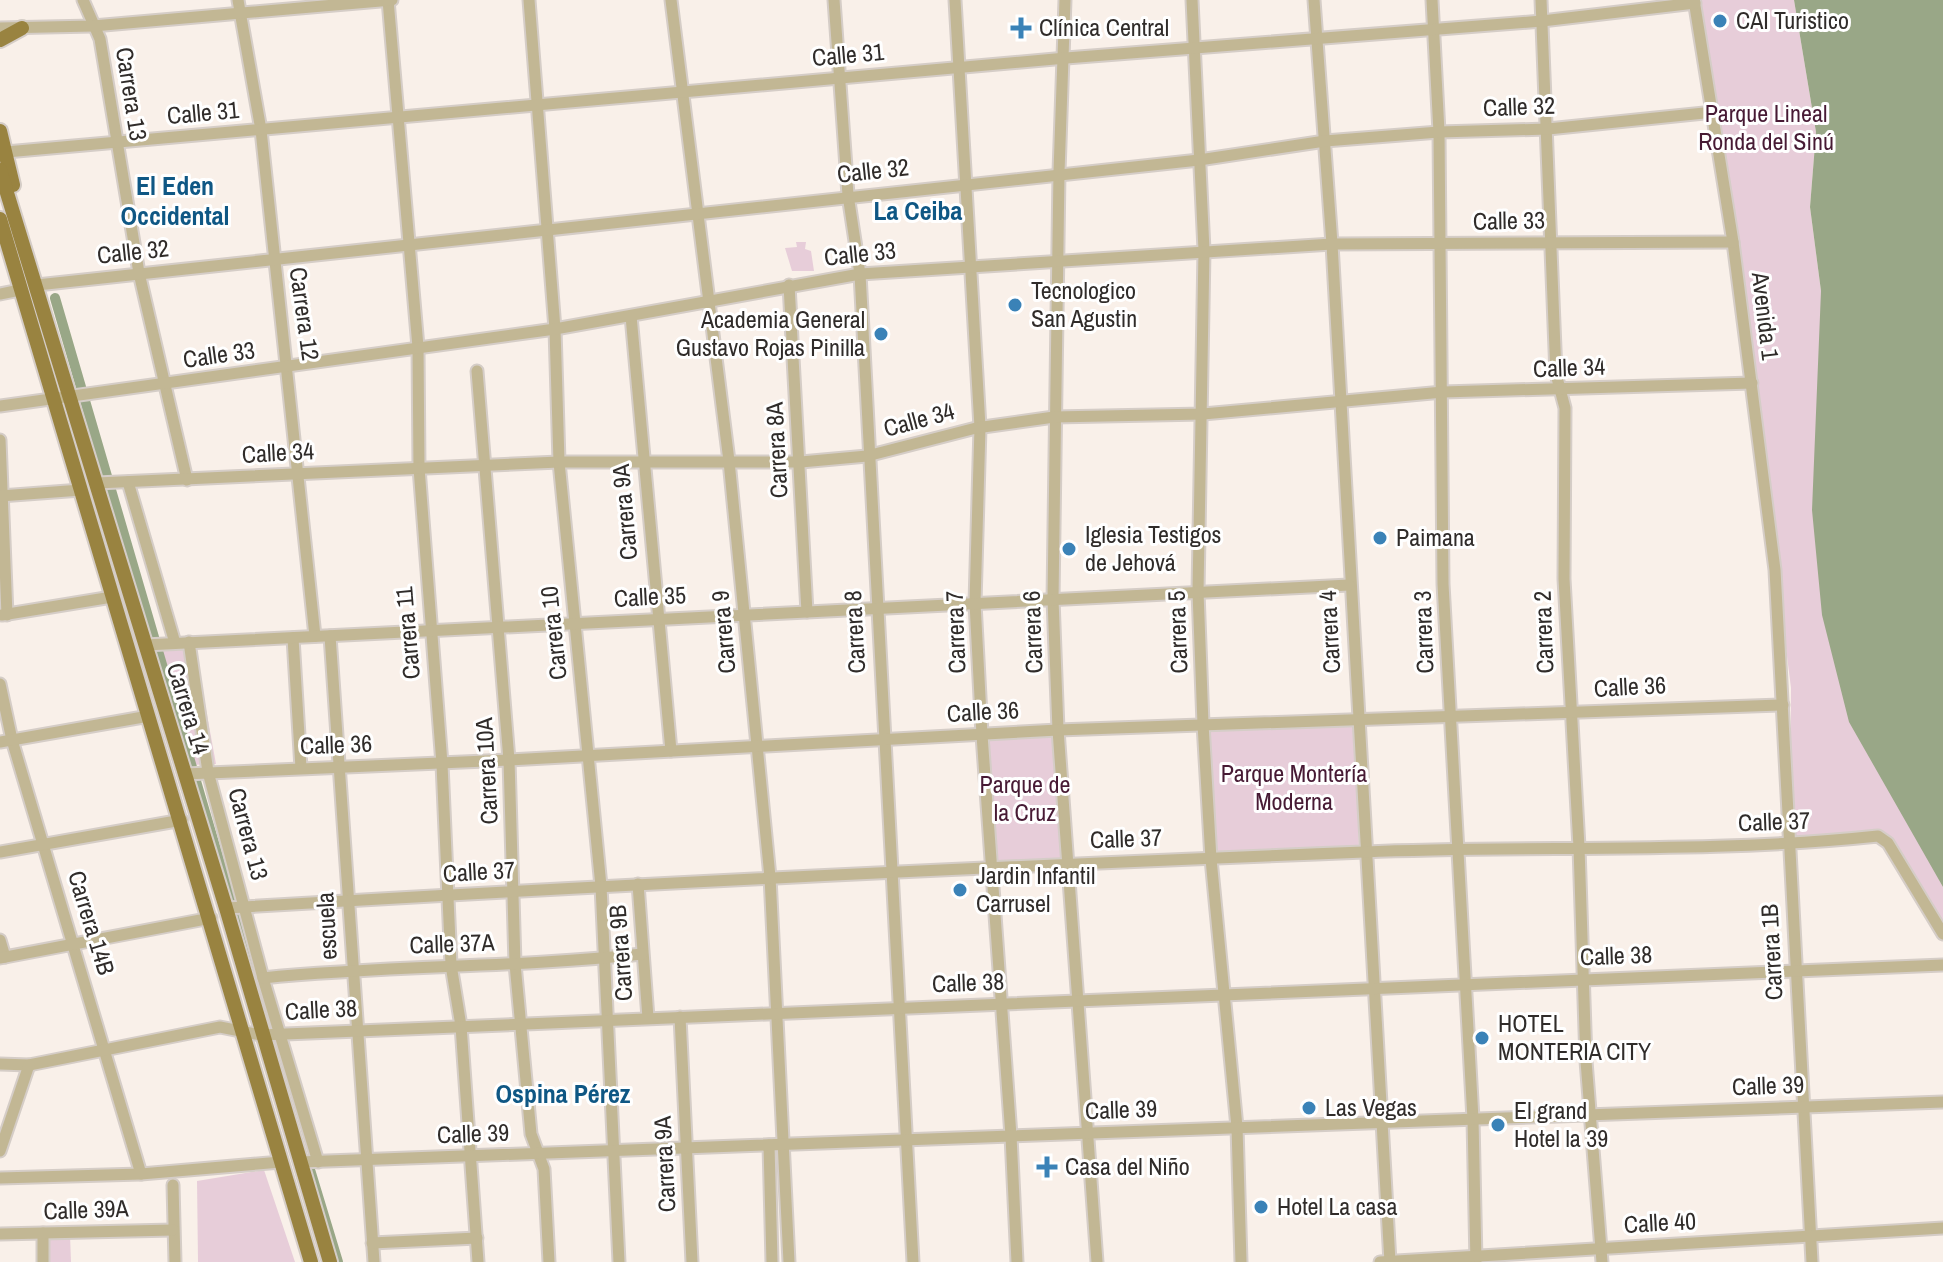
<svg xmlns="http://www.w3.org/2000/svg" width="1943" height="1262" font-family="'Archivo Narrow',sans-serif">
  <rect width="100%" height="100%" fill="#f9f0e9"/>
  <g fill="#e7cdd9">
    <path d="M1699,0h95l22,132 -6,75 11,84 106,564 16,32v48l-57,-99 -96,7 1,-155 -38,-305z"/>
    <path d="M796,242h10l-1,7 6,2 3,20h-22l-7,-23 12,-1z"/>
    <path d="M195,649l21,115 -27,1 -34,-114z"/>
    <path d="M1355,724l4,124 -143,6 -8,-127z"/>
    <path d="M1059,733l7,127 -75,4 -6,-126z"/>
    <path d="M264,1170l31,92h-97l-1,-81z"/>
    <path d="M70,1235l1,27h-26l-1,-25z"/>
  </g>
  <path fill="#99a787" d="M1794,0h149v887l-94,-165 -27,-107 -10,-105 9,-219 -11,-84 6,-75z"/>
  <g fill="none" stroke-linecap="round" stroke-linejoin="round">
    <g stroke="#99a787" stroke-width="10">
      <path d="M55,298l209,716"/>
      <path d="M308,1163l30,99"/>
    </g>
    <g stroke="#d5cdc7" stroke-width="15">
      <g id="minor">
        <path d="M83,0l17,39 39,234 48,207"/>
        <path d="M238,0l23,130 54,506"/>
        <path d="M388,0l30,347 1,121 23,296 9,201 10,61 17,236"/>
        <path d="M529,0l26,329 4,133 42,424 18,376"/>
        <path d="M671,0l58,461 41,416 19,385"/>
        <path d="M834,0l14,195 12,79 53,988"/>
        <path d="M955,0l25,427 -5,176 7,132 29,401 6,126"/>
        <path d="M1065,0l-6,172 -6,427 5,131 39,532"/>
        <path d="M1192,0l12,250 -6,342 5,132 8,135 26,268 4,135"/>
        <path d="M1314,0l18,244 58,1018"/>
        <path d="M1432,0l7,132 4,452 30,535 3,143"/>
        <path d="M1541,0l15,374 9,34 -1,171 15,268 7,214 16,201"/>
        <path d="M1694,0l39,242 42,328 37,692"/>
        <path d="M0,28l93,-2 299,-26"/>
        <path d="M6,152l1060,-94 476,-37 153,-18"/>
        <path d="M37,285l1162,-125 126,-19 114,-9 109,-3 166,-17"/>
        <path d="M789,285l18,327"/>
        <path d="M0,294l20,-4"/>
        <path d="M631,316l40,435"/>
        <path d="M477,371l32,389 6,204 16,170 13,35 5,93"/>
        <path d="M0,406l555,-77 305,-55 472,-30 401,-2"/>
        <path d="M0,440l7,175"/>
        <path d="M128,482l47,161"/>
        <path d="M97,483l462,-21h242l66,-6 109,-28 78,-11 149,-3 240,-22 309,-9"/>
        <path d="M0,496l81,-6"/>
        <path d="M2,615l110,-18"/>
        <path d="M330,636l44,626"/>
        <path d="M293,638l8,130"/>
        <path d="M189,642l19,130 55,206 55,184"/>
        <path d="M145,645l1204,-60"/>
        <path d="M0,684l12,56 129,434"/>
        <path d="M0,742l149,-26"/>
        <path d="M185,774l324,-14 549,-30 725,-25"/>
        <path d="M0,852l182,-32"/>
        <path d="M638,884l10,134"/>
        <path d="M226,908c379,-23 758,-41 1138,-56 171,-7 344,2 514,-16l10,7 55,91"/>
        <path d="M0,940l5,17"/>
        <path d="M0,958l211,-40"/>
        <path d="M263,978c126,-13 253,-10 379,-24"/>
        <path d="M680,1017l12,245"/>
        <path d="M0,1064l29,1 191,-38 41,8 1682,-70"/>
        <path d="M769,1145l3,117"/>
        <path d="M0,1151l29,-86"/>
        <path d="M300,1162l1643,-60"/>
        <path d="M0,1178l141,-4 140,-12"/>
        <path d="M173,1185l2,77"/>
        <path d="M43,1233v29"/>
        <path d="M0,1234l173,-4"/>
        <path d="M372,1243l105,-5"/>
        <path d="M1380,1262l563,-34"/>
      </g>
    </g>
    <g stroke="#d5cdc7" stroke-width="18">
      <g id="major">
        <path d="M0,40l22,-12"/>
        <path d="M0,131l13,54"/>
        <path d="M0,170l226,738 104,354"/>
        <path d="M0,219l311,1043"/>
      </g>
    </g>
    <use href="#minor" stroke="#c2b794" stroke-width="11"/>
    <use href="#major" stroke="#998340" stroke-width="14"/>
  </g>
  <g fill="#3a82b7" stroke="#fff" stroke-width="3">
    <circle cx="1720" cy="21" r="8"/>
    <path d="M1017 16h8v8h8v8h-8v8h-8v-8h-8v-8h8z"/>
    <circle cx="1015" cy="305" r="8"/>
    <circle cx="881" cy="334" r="8"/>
    <circle cx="1380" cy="538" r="8"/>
    <circle cx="1069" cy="549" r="8"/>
    <circle cx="960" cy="890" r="8"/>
    <circle cx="1482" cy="1038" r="8"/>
    <circle cx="1309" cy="1108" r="8"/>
    <circle cx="1498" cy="1125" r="8"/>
    <path d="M1043 1155h8v8h8v8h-8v8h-8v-8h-8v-8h8z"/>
    <circle cx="1261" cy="1207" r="8"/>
  </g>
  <g text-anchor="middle" stroke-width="6" stroke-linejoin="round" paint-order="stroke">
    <g font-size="24" fill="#302c2a" stroke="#fff" text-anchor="start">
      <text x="1736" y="29">CAI Turistico</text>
      <text x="1039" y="36">Clínica Central</text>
      <text x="1031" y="299">Tecnologico<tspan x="1031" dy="28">San Agustin</tspan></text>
      <text x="865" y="328" text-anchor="end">Academia General<tspan x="865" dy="28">Gustavo Rojas Pinilla</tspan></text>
      <text x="1085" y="543">Iglesia Testigos<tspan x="1085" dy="28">de Jehová</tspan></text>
      <text x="1396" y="546">Paimana</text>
      <text x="976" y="884">Jardin Infantil<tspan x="976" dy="28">Carrusel</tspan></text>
      <text x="1498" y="1032">HOTEL<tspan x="1498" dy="28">MONTERIA CITY</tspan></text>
      <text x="1325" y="1116">Las Vegas</text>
      <text x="1514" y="1119">El grand<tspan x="1514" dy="28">Hotel la 39</tspan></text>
      <text x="1065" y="1175">Casa del Niño</text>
      <text x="1277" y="1215">Hotel La casa</text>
    </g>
    <g font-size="24" fill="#302c2a" stroke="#fff">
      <text transform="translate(848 55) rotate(-5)" y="8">Calle 31</text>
      <text transform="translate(131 94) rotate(81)" y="8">Carrera 13</text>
      <text transform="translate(1519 107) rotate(-2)" y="8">Calle 32</text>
      <text transform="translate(203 113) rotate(-5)" y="8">Calle 31</text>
      <text transform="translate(873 171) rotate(-6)" y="8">Calle 32</text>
      <text transform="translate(1509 221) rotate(-1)" y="8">Calle 33</text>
      <text transform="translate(133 252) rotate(-6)" y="8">Calle 32</text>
      <text transform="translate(860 254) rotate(-6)" y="8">Calle 33</text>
      <text transform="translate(304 314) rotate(82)" y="8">Carrera 12</text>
      <text transform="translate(1765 316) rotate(83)" y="8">Avenida 1</text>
      <text transform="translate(219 355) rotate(-8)" y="8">Calle 33</text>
      <text transform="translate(1569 368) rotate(-2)" y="8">Calle 34</text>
      <text transform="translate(919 420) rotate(-15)" y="8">Calle 34</text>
      <text transform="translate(777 450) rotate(-93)" y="8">Carrera 8A</text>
      <text transform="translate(278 453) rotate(-3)" y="8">Calle 34</text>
      <text transform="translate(625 512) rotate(-95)" y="8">Carrera 9A</text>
      <text transform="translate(650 597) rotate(-3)" y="8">Calle 35</text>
      <text transform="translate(724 632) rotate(-95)" y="8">Carrera 9</text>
      <text transform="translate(855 632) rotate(-93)" y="8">Carrera 8</text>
      <text transform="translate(956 632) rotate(-92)" y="8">Carrera 7</text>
      <text transform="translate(1033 632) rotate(-92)" y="8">Carrera 6</text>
      <text transform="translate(1178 632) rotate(-92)" y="8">Carrera 5</text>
      <text transform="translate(1330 632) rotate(-93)" y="8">Carrera 4</text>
      <text transform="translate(1424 632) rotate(-92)" y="8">Carrera 3</text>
      <text transform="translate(1544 632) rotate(-92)" y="8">Carrera 2</text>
      <text transform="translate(408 633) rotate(-95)" y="8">Carrera 11</text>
      <text transform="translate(554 633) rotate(-96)" y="8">Carrera 10</text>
      <text transform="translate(1630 687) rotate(-3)" y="8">Calle 36</text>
      <text transform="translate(188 709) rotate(73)" y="8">Carrera 14</text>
      <text transform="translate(983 712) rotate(-3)" y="8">Calle 36</text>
      <text transform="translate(336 745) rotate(-2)" y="8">Calle 36</text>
      <text transform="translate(487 771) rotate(-93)" y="8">Carrera 10A</text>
      <text transform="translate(1774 822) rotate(-2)" y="8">Calle 37</text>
      <text transform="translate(248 834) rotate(75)" y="8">Carrera 13</text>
      <text transform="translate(1126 839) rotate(-2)" y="8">Calle 37</text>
      <text transform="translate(479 872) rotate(-3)" y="8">Calle 37</text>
      <text transform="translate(91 923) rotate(73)" y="8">Carrera 14B</text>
      <text transform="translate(327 926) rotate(-93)" y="8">escuela</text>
      <text transform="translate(452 944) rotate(-2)" y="8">Calle 37A</text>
      <text transform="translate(1772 952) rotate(-93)" y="8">Carrera 1B</text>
      <text transform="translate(621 953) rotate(-94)" y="8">Carrera 9B</text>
      <text transform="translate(1616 956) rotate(-2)" y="8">Calle 38</text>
      <text transform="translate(968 983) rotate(-2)" y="8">Calle 38</text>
      <text transform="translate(321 1010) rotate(-3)" y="8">Calle 38</text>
      <text transform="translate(1768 1086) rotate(-2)" y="8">Calle 39</text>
      <text transform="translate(1121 1110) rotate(-2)" y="8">Calle 39</text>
      <text transform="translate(473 1134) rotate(-2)" y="8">Calle 39</text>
      <text transform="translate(665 1164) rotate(-93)" y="8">Carrera 9A</text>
      <text transform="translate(86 1210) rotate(-2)" y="8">Calle 39A</text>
      <text transform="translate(1660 1223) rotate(-3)" y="8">Calle 40</text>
    </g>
    <g font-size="24" fill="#471a34" stroke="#fff">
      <text x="1766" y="122">Parque Lineal<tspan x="1766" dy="28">Ronda del Sinú</tspan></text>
      <text x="1294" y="782">Parque Montería<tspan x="1294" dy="28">Moderna</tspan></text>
      <text x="1025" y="793">Parque de<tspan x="1025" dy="28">la Cruz</tspan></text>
    </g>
    <g font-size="26" font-weight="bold" fill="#0f5784" stroke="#fff">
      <text x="175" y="195">El Eden<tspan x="175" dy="30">Occidental</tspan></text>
      <text x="918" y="220">La Ceiba</text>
      <text x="563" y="1103">Ospina Pérez</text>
    </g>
  </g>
</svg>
